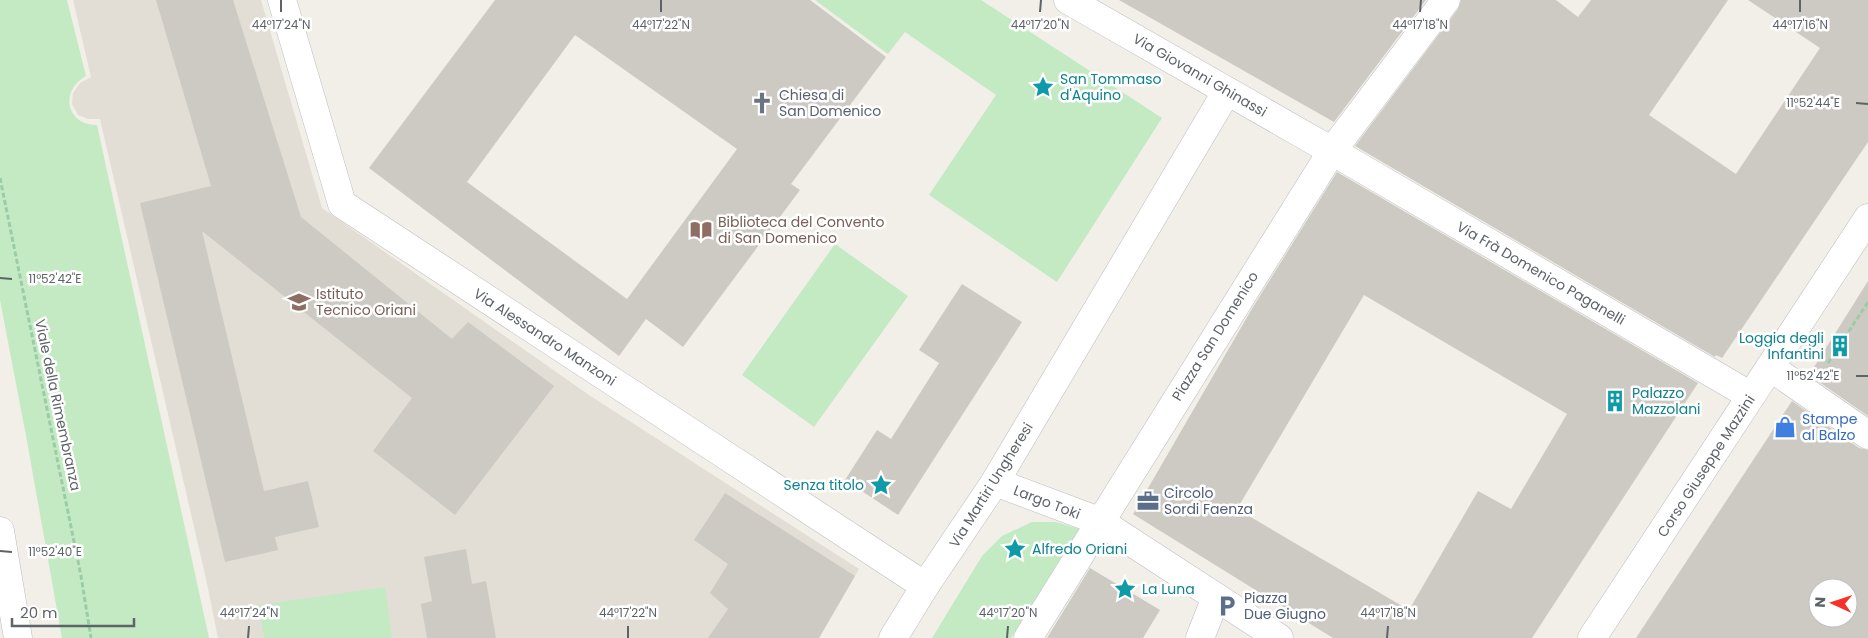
<svg xmlns="http://www.w3.org/2000/svg" width="1868" height="638" font-family="Poppins,sans-serif">
  <rect width="100%" height="100%" fill="#f1efe7"/>
  <path fill="#e2ded5" d="M73,0h188l61,208 267,187 270,174 -40,69h-601l-12,-59 -106,-460h-12l-10,-4 -6,-11 1,-11 7,-10 11,-6z"/>
  <g fill="#c4eac3">
    <path d="M0,0h67l19,76c-26,14 -21,49 11,49l112,513h-147l-35,-197 -27,-141z"/>
    <path d="M815,0h166l181,118 -105,164 -128,-87 67,-100 -91,-63 -17,22z"/>
    <path d="M835,244l73,52 -94,131 -72,-52z"/>
    <path d="M1032,522h24l23,7 -68,109h-79l50,-82 20,-20z"/>
    <path d="M385,587l7,51h-128l-5,-33z"/>
  </g>
  <g fill="#cdcac4" fill-rule="evenodd">
    <path d="M156,0h77l68,217 151,122 16,-17 86,64 -99,129 -82,-64 39,-53 -210,-167 62,260 44,-10 11,46 -44,10 3,13 -53,12 -85,-359 71,-17z"/>
    <path d="M495,0h315l76,57 -95,127 9,6 -117,157 -37,-28 -27,37 -250,-188zM575,35l162,114 -110,150 -160,-117z"/>
    <path d="M1119,0h307l-92,122z"/>
    <path d="M1461,0h95l22,17 13,-17h137l-79,115 87,59 84,-126 -72,-48h120v142l-146,216 -6,-3 -1,2 -360,-211 103,-137z"/>
    <path d="M1337,172l361,211 -166,255h-199l-200,-124 120,-207zM1364,295l203,119 -56,95 -33,-18 -69,119 -172,-101z"/>
    <path d="M1868,281v135l-59,-41z"/>
    <path d="M962,284l60,38 -124,193 -53,-35 32,-50 14,9 48,-76 -20,-13z"/>
    <path d="M1792,401l67,47 9,2v188h-232zM1818,588h30v30h-30z"/>
    <path d="M725,493l130,83 -36,62h-111l20,-29 -18,-16 18,-29 -34,-24z"/>
    <path d="M466,549l6,35 14,-3 10,57h-69l-6,-34 11,-3 -8,-44z"/>
    <path d="M1090,568l70,42 -17,28h-96z"/>
  </g>
  <g fill="none" stroke-linecap="round" stroke-linejoin="round">
    <g stroke="#b9bdc1" stroke-width="29">
      <g id="street">
        <path d="M282,0l60,204 583,382"/>
        <path d="M1068,0l264,151 419,245"/>
        <path d="M1770,367l98,68"/>
        <path d="M995,482l104,39 180,117"/>
        <path d="M893,638l32,-52 70,-104 232,-391"/>
        <path d="M1028,638l304,-487 114,-151"/>
        <path d="M1200,638l16,-41"/>
        <path d="M1592,638l276,-420"/>
      </g>
    </g>
    <g stroke="#babec3" stroke-width="29">
      <path id="secondary" d="M0,531l18,107"/>
    </g>
    <g stroke="#9bcca7" stroke-width="3" stroke-dasharray="5 2.5" stroke-linecap="butt">
      <path d="M0,178l81,398 10,62"/>
      <path d="M1828,363l40,-61"/>
    </g>
    <use href="#street" stroke="#fff" stroke-width="28"/>
    <use href="#secondary" stroke="#fff" stroke-width="28"/>
  </g>
  <path fill="none" stroke="#5e6368" stroke-width="2" d="M281,12v-12M661,12v-12M1040,12l1,-12M1420,12l1,-12M1800,12v-12M1856,103l12,1M0,278l12,1M1856,376h12M0,551l12,1M248,638l1,-12M628,638v-12M1007,638l1,-12M1387,638l1,-12"/>
  <defs>
    <g id="sight-bare" transform="scale(1.725)"><path d="M0-6L1.8-2.2L6-1.7L2.9 1.2L3.7 5.4L0 3.3L-3.7 5.4L-2.9 1.2L-6-1.7L-1.8-2.2Z" fill="#0f9aa8" stroke="#fff" stroke-width="2.5" paint-order="stroke"/></g>
    <g id="church-bare" transform="scale(1.725)"><path d="M-1.2-6h2.4v3.5h3.3v2.4h-3.3V6h-2.4V-.1h-3.3v-2.4h3.3Z" fill="#6b7280" stroke="#fff" stroke-width="2.5" paint-order="stroke"/></g>
    <g id="library-bare" transform="scale(1.725)"><path d="M-6-4Q-3-5.5-.7-3.5V5Q-3 3-6 4ZM6-4Q3-5.5 .7-3.5V5Q3 3 6 4Z" fill="#8d6e63" stroke="#fff" stroke-width="2.5" paint-order="stroke"/></g>
    <g id="school-bare" transform="scale(1.725)"><path d="M0-5L7-2L0 1L-7-2ZM-4 1L0 2.5L4 1V4Q0 6-4 4Z" fill="#8d6e63" stroke="#fff" stroke-width="2.5" paint-order="stroke"/></g>
    <g id="building-bare" transform="scale(1.725)"><path d="M-4-6H4V6H1V3H-1V6H-4ZM-2.5-4.3h1.7v1.8h-1.7ZM.8-4.3h1.7v1.8H.8ZM-2.5-1h1.7V.8h-1.7ZM.8-1h1.7V.8H.8Z" fill="#0f9aa8" stroke="#fff" stroke-width="2.5" paint-order="stroke"/></g>
    <g id="shop-bare" transform="scale(1.725)"><path d="M-5-2.5h2.3a2.7 3.5 0 0 1 5.4 0H5L5.5 6h-11ZM-1.5-2.5h3a1.5 2.3 0 0 0-3 0Z" fill="#3f7fe0" stroke="#fff" stroke-width="2.5" paint-order="stroke"/></g>
    <g id="office-bare" transform="scale(1.725)"><path d="M-6-3h4V-5.5h4V-3h4V5H-6ZM-1-4.5V-3h2v-1.5ZM-6 0V1H6V0Z" fill="#5c6f8a" stroke="#fff" stroke-width="2.5" paint-order="stroke"/></g>
    <g id="parking-bare" transform="scale(1.725)"><path d="M-3.5-5.5H1a3.5 3.5 0 0 1 0 7H-1V5.5H-3.5ZM-1-3.4V-.6H.8a1.4 1.4 0 0 0 0-2.8Z" fill="#5c6f8a" stroke="#fff" stroke-width="2.5" paint-order="stroke"/></g>
  </defs>
  <g fill-rule="evenodd">
    <use href="#sight-bare" x="1043" y="87"/>
    <use href="#church-bare" x="762" y="103"/>
    <use href="#library-bare" x="701" y="230"/>
    <use href="#school-bare" x="299" y="302"/>
    <use href="#building-bare" x="1840" y="346"/>
    <use href="#building-bare" x="1615" y="401"/>
    <use href="#shop-bare" x="1785" y="427"/>
    <use href="#sight-bare" x="881" y="485"/>
    <use href="#office-bare" x="1148" y="501"/>
    <use href="#sight-bare" x="1015" y="549"/>
    <use href="#sight-bare" x="1125" y="589"/>
    <use href="#parking-bare" x="1227" y="606"/>
  </g>
  <g text-anchor="middle" stroke-width="5" stroke-linejoin="round" paint-order="stroke">
    <g font-size="14" fill="#5e6368" stroke="#fff">
      <text transform="translate(1200 75) rotate(30)" y="5">Via Giovanni Ghinassi</text>
      <text transform="translate(1541 273) rotate(30)" y="5">Via Frà Domenico Paganelli</text>
      <text transform="translate(1215 336) rotate(-58)" y="5">Piazza San Domenico</text>
      <text transform="translate(545 337) rotate(33)" y="5">Via Alessandro Manzoni</text>
      <text transform="translate(58 405) rotate(78)" y="5">Viale della Rimembranza</text>
      <text transform="translate(1706 466) rotate(-57)" y="5">Corso Giuseppe Mazzini</text>
      <text transform="translate(991 485) rotate(-58)" y="5">Via Martiri Ungheresi</text>
      <text transform="translate(1047 502) rotate(21)" y="5">Largo Toki</text>
    </g>
    <g font-size="14" fill="#0d838f" stroke="#fff" text-anchor="start">
      <text x="1060" y="84">San Tommaso<tspan x="1060" dy="16">d'Aquino</tspan></text>
      <text x="1824" y="343" text-anchor="end">Loggia degli<tspan x="1824" dy="16">Infantini</tspan></text>
      <text x="1632" y="398">Palazzo<tspan x="1632" dy="16">Mazzolani</tspan></text>
      <text x="864" y="490" text-anchor="end">Senza titolo</text>
      <text x="1032" y="554">Alfredo Oriani</text>
      <text x="1142" y="594">La Luna</text>
    </g>
    <g font-size="14" fill="#5b616d" stroke="#fff" text-anchor="start">
      <text x="779" y="100">Chiesa di<tspan x="779" dy="16">San Domenico</tspan></text>
    </g>
    <g font-size="14" fill="#785e54" stroke="#fff" text-anchor="start">
      <text x="718" y="227">Biblioteca del Convento<tspan x="718" dy="16">di San Domenico</tspan></text>
      <text x="316" y="299">Istituto<tspan x="316" dy="16">Tecnico Oriani</tspan></text>
    </g>
    <g font-size="14" fill="#366cbe" stroke="#fff" text-anchor="start">
      <text x="1802" y="424">Stampe<tspan x="1802" dy="16">al Balzo</tspan></text>
    </g>
    <g font-size="14" fill="#4e5e75" stroke="#fff" text-anchor="start">
      <text x="1164" y="498">Circolo<tspan x="1164" dy="16">Sordi Faenza</tspan></text>
      <text x="1244" y="603">Piazza<tspan x="1244" dy="16">Due Giugno</tspan></text>
    </g>
  </g>
  <g font-size="12" text-anchor="middle" fill="#5e6368" stroke="#fff" stroke-width="5" stroke-linejoin="round" paint-order="stroke">
    <text x="281" y="29">44°17'24"N</text>
    <text x="661" y="29">44°17'22"N</text>
    <text x="1040" y="29">44°17'20"N</text>
    <text x="1420" y="29">44°17'18"N</text>
    <text x="1800" y="29">44°17'16"N</text>
    <text x="1813" y="107">11°52'44"E</text>
    <text x="55" y="283">11°52'42"E</text>
    <text x="1813" y="380">11°52'42"E</text>
    <text x="55" y="556">11°52'40"E</text>
    <text x="249" y="617">44°17'24"N</text>
    <text x="628" y="617">44°17'22"N</text>
    <text x="1008" y="617">44°17'20"N</text>
    <text x="1388" y="617">44°17'18"N</text>
  </g>
  <g transform="translate(1833 603) rotate(273)"><circle r="24" fill="#ffffff" stroke="#bfc1c3"/>
  <path d="M0-4L9 19L0 12L-9 19Z" fill="#f5332a"/>
  <text y="-8" font-size="14" font-weight="bold" text-anchor="middle" fill="#5e6368">N</text>
  </g>
  <path d="M12 618v8h122v-8" fill="none" stroke="#5e6368" stroke-width="2.5"/>
  <text x="20" y="618" font-size="15" fill="#5e6368" stroke="#ffffff" stroke-width="4" paint-order="stroke">20 m</text>
</svg>
